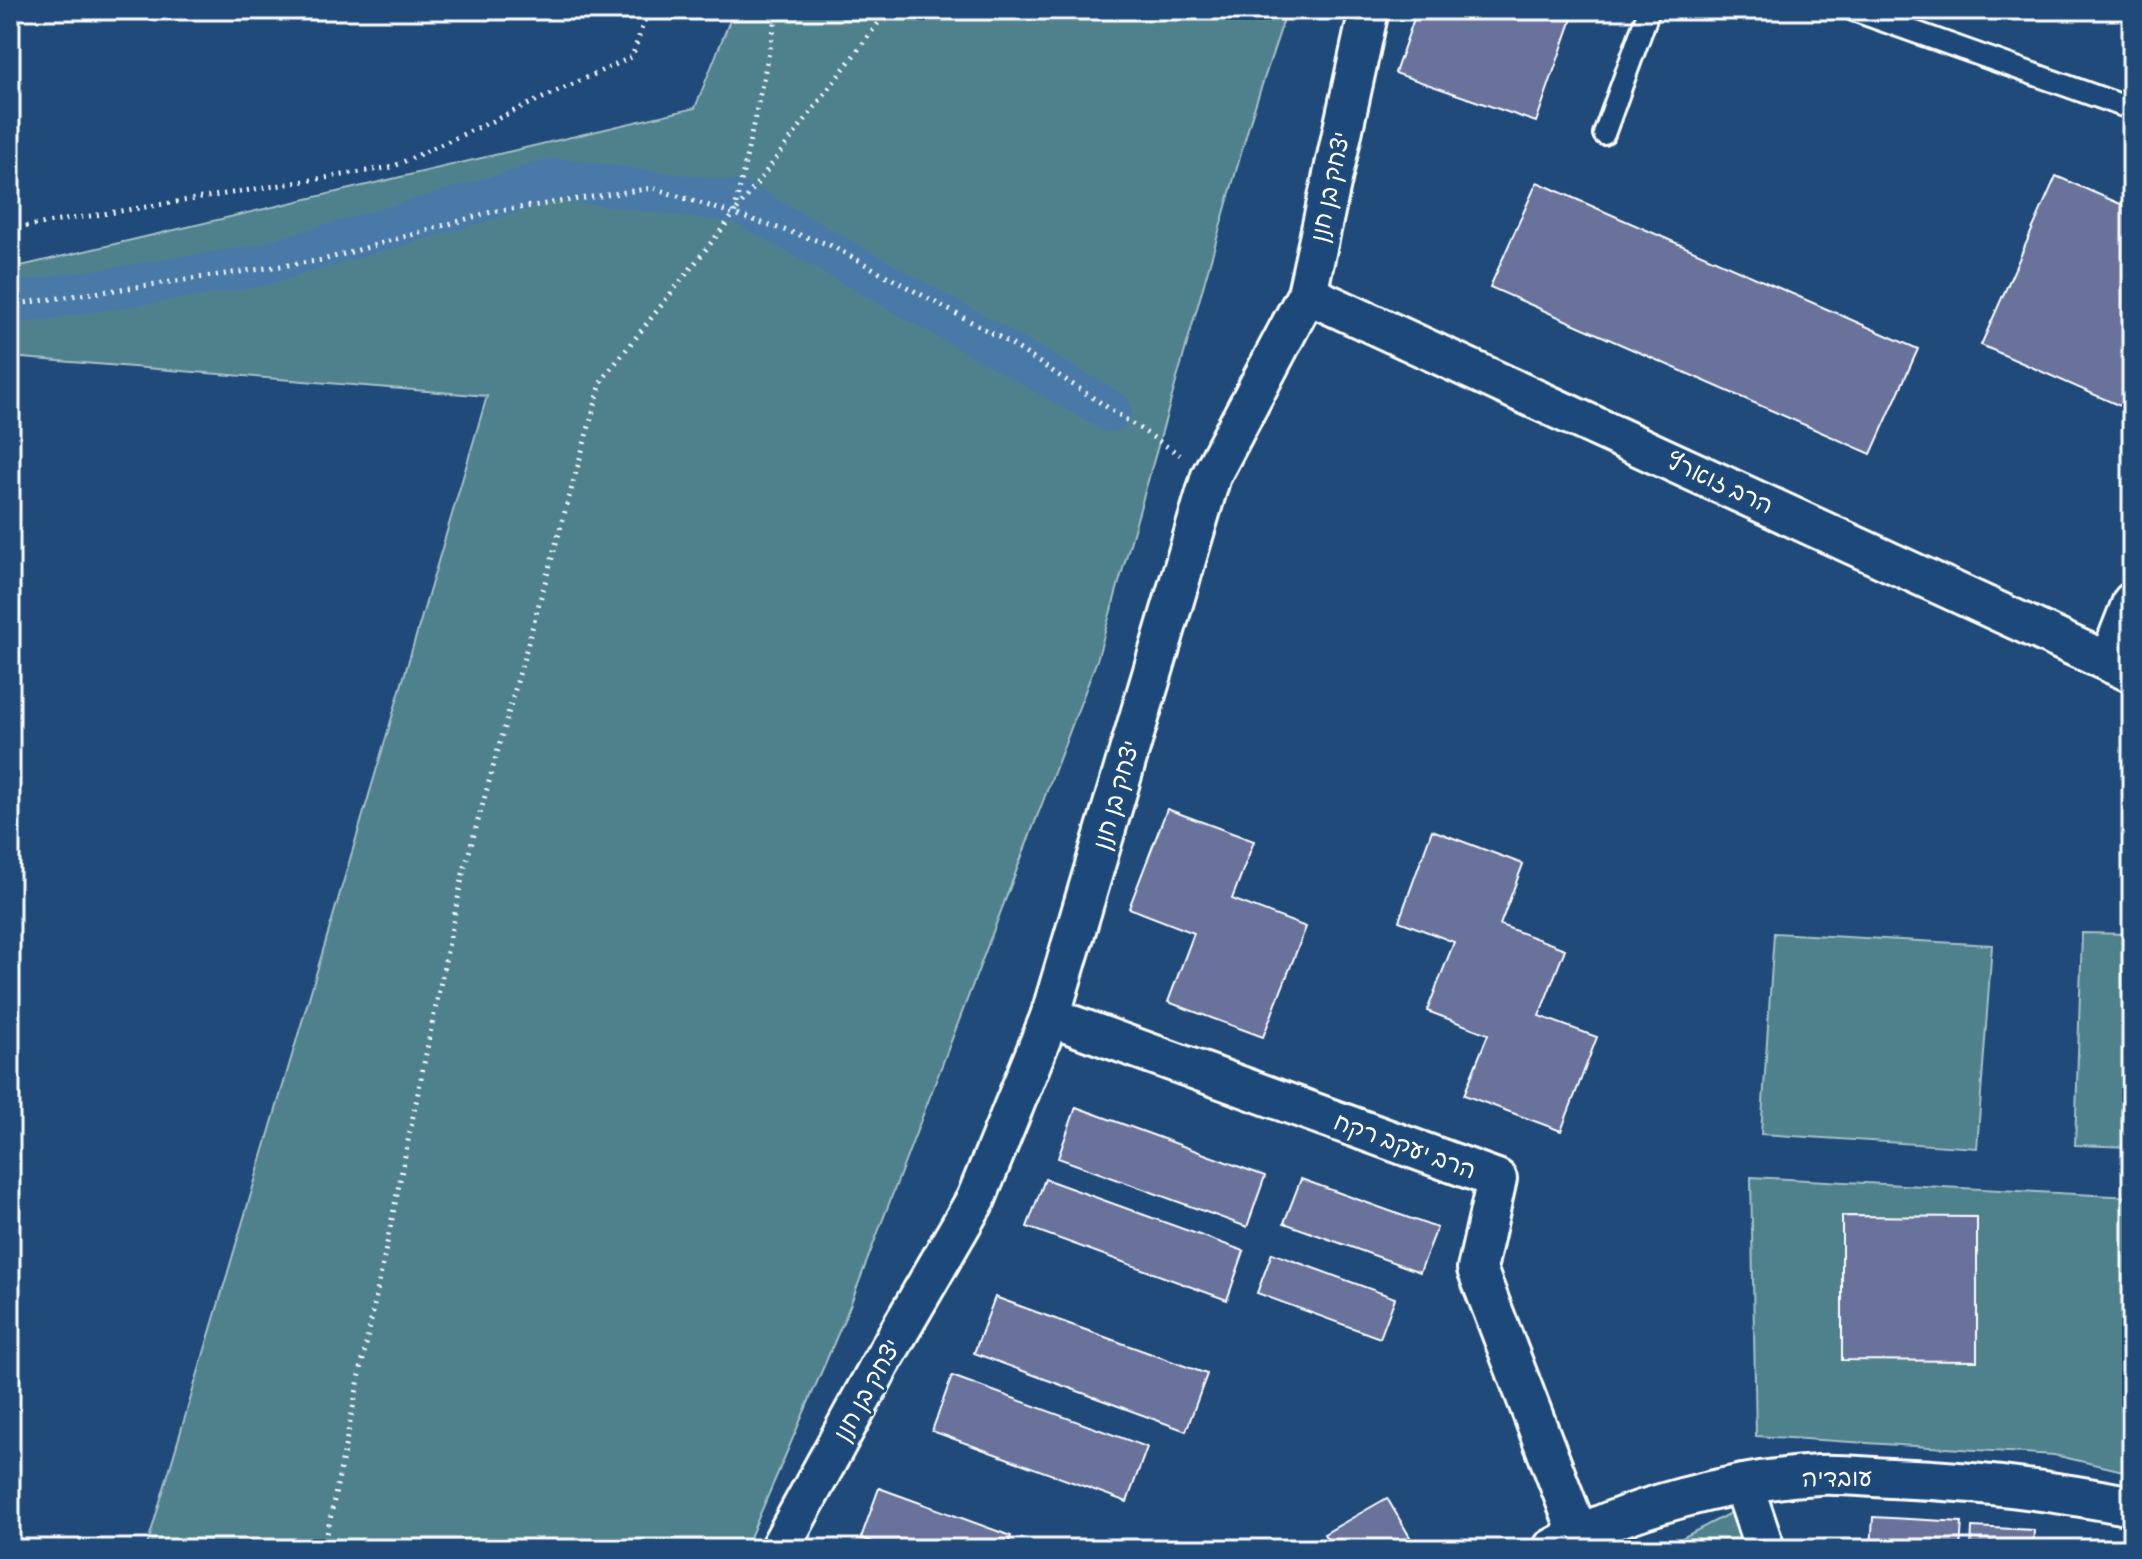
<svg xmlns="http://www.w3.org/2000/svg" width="2142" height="1559" font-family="Dekko,'Playpen Sans Hebrew',sans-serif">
  <rect width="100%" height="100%" fill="#1f4a7a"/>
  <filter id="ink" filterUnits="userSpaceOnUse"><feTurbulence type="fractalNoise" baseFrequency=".0125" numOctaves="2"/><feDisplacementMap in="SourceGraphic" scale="16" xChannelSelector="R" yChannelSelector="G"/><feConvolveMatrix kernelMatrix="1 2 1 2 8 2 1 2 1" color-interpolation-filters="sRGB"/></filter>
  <g filter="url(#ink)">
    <g fill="#4f818d" stroke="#a7c0c6" stroke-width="2">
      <path d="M734,10h553l-35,105 -155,545 -248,648 -104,241h-599l341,-1153 -477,-39v-93l11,2 674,-158z"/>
      <path d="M1774,933l218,12 -15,203 -216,-14z"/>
      <path d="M2082,933l50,1v213l-57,-2z"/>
      <path d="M1751,1177l381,20v276l-78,-18 -298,-19z"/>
      <path d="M1734,1511l11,38h-84z"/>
    </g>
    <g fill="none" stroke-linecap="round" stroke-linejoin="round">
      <path stroke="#4a7aa7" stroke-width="42" d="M10,304l248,-38 299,-87 185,24 369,208"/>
    </g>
    <g fill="#69729a" stroke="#fff" stroke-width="2">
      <path d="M1417,10h158l-39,112 -141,-49z"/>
      <path d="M2056,176l76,33v190l-5,10 -146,-64z"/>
      <path d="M1537,182l381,167 -47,105 -381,-167z"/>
      <path d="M1167,809l87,32 -22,58 74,28 -43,110 -95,-35 26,-69 -65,-25z"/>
      <path d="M1432,830l91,34 -23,61 65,24 -26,67 58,21 -36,94 -97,-36 24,-61 -61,-23 27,-69 -55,-21z"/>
      <path d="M1076,1107l189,69 -18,51 -189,-69z"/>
      <path d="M1045,1179l199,72 -17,49 -200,-73z"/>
      <path d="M1301,1179l136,49 -17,44 -136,-49z"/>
      <path d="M1842,1216l135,1v144l-135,-1z"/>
      <path d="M1272,1253l123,45 -15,40 -123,-45z"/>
      <path d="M995,1297l212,77 -21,57 -212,-78z"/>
      <path d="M952,1376l195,71 -20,55 -195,-71z"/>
      <path d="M879,1488l132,48 -5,13h-114l-31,-11z"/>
      <path d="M1387,1498l30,51h-84l-9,-15z"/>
      <path d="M1873,1517l89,5 -2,27h-89z"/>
      <path d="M1972,1527l62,3 -1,19h-62z"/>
    </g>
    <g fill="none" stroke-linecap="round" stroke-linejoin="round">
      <g stroke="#fff" stroke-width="26">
        <g id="lane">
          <path d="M1853,10l279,99"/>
          <path d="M1604,134l45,-124"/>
        </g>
      </g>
      <g stroke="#fff" stroke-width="44">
        <g id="street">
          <path d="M1307,294l825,379"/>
          <path d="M2109,661l23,-59"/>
          <path d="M1050,1017l447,162 -20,90 101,264"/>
          <path d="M1743,1484l22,65"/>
          <path d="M779,1549l102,-186 95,-164 74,-182 161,-541 96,-182 62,-284"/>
          <path d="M1552,1549c70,-41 185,-70 267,-74 24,-1 48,2 72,3 83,3 160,12 241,28"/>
        </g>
      </g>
      <g stroke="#fff" stroke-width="5" stroke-dasharray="2 6" stroke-linecap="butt">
        <path d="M737,210l151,-200"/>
        <path d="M10,229l382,-62 240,-110 16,-47"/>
        <path d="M10,305l313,-45 168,-48 162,-24 175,56 180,98 172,113"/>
        <path d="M324,1549l139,-675 139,-494 132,-166 44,-204"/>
      </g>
      <use href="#lane" stroke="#1f4a7a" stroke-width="20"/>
      <use href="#street" stroke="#1f4a7a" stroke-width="38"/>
    </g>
  </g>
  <g text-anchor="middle" stroke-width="6" stroke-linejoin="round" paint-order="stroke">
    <g font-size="24" fill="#fff" stroke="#1f4a7a">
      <text transform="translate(1330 187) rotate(-78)" y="8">יצחק בן חנן</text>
      <text transform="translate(1720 483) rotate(25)" y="8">הרב זוארץ</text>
      <text transform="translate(1116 795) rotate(-74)" y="8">יצחק בן חנן</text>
      <text transform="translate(1405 1146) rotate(20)" y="8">הרב יעקב רקח</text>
      <text transform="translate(867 1390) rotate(-61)" y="8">יצחק בן חנן</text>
      <text transform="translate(1837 1478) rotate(-1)" y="8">עובדיה</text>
    </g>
  </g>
  <rect width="2142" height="1559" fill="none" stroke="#1f4a7a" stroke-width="40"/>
  <rect x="20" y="20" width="2102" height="1519" fill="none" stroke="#fff" stroke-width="3" filter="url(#ink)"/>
</svg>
